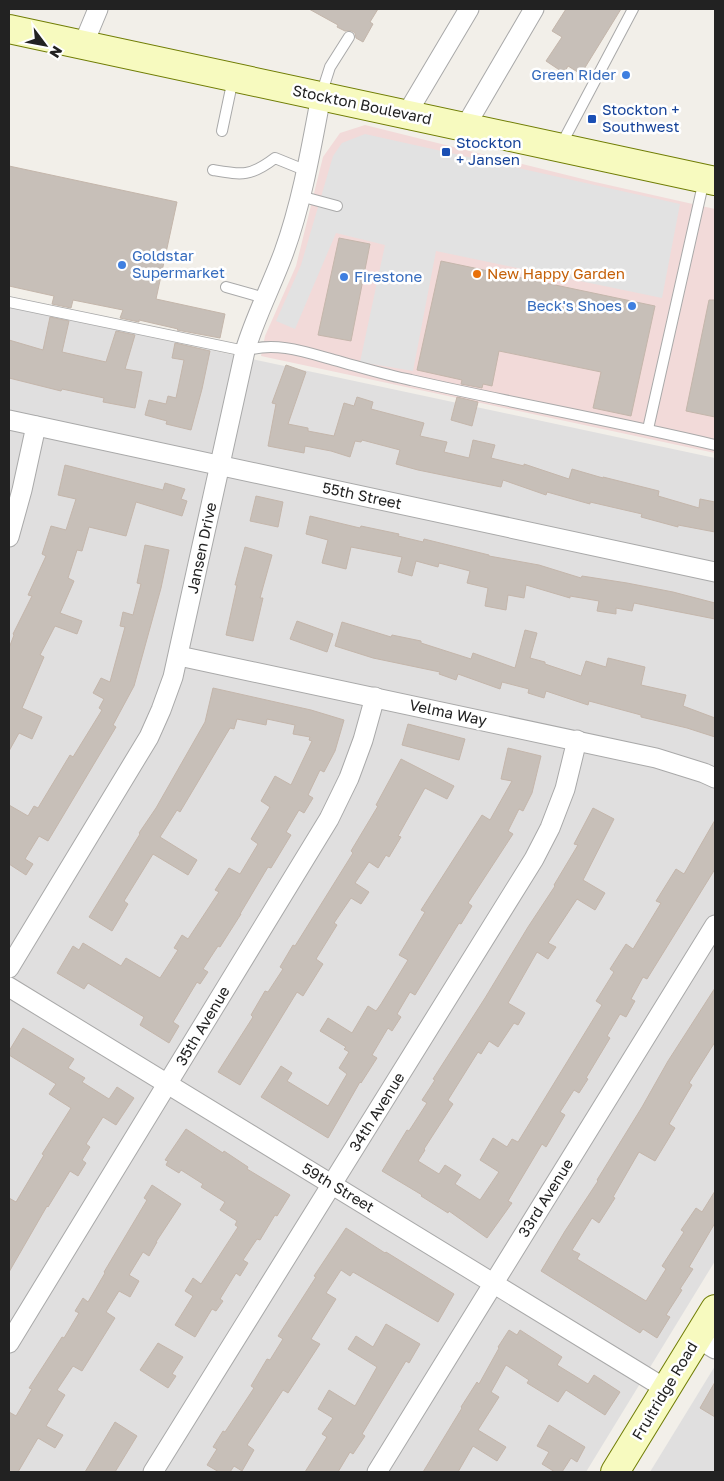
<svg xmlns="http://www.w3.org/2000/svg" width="724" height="1481" font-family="'Golos Text',sans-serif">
  <rect width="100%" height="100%" fill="#f2efe9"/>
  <g fill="#e0dfdf">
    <path d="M9,307l706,151v803l-129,211h-577z"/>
    <path d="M715,1366v106h-65z"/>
  </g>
  <path fill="#f2dad9" d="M365,125l230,57 120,27v244l-454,-97 4,-20 31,-70 27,-109 17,-24z"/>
  <path fill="#e2e2e2" d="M365,134l315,70 -18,94 -226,-47 -23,120 -53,-9 25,-117 -49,-12 -41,96 -19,-8 25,-56 32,-109 9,-13z"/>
  <g fill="#c7bfb8" stroke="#c4b6ab">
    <path d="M309,9h69l-8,13 3,2 -10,18 -7,-4 -1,-5 -3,-2h-7l-8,-4 1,-2z"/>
    <path d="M566,9h55l-40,65 -13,-8 -4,7 -18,-12 16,-24 -10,-6z"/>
    <path d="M9,166l168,36 -21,97 69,15 -5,24 -43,-8 1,-1 -39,-9v2l-19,-4 3,-8 -50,-10 -2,8 -19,-4 2,-8 -45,-10z"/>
    <path d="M339,238l31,6 -19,97 -33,-6z"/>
    <path d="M441,261l214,45 -24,110 -38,-8 8,-36 -102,-21 -7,35 -9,-2 -1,4 -21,-4 1,-4 -45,-10z"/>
    <path d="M709,300h6v117l-29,-6z"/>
    <path d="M50,317l19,4 -7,31 44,10 10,-31 19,4 -10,34 17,3 -7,36 -32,-6 1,-4 -42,-9 -1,2 -52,-13v-38l34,10z"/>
    <path d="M175,343l35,8 -8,38 -11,41 -25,-6 1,-3 -22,-6 4,-15 17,4 2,-8 8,2 8,-38 -12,-2z"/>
    <path d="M286,365l20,7 -18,52 20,4v3l26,5 10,-33 10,3 3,-9 16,5 -2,7 53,14 -4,13 27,6 -3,10 25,6 4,-18 22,5 -4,13 33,8v-2l45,15 3,-10 31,9v-1l56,14 -1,5 41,12 1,-9 15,3v30l-37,-7v2l-37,-10 1,-3 -52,-12v2l-43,-12 -1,3 -43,-15 -2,7 -83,-17 -22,-6 4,-14 -38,-10 -1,2 -6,-1 -5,16 -19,-6 -26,-5 -1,7 -36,-7 8,-42 -4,-1z"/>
    <path d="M457,397l21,5 -6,24 -21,-6z"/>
    <path d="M65,465l98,25 2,-7 20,6 -4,10 6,2 -5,15 -46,-14 -10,34 -37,-9 -7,24 -5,-1 -9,28 6,3 -14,32 22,8 -5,13 -22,-8 -15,29 4,2 -22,51 20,9 -10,22 -13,-6 -10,18v-103l5,-13 -1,-1 19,-38 -4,-1 18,-39 -4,-2 9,-28 15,4 10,-31 -18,-4z"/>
    <path d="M256,496l27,6 -5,25 -28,-6z"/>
    <path d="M310,516l50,12 1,-2 38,8 -1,2 25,6 1,-3 65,16v1l50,9 42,13 1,-2 45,7 46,9 42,11v16l-81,-16 -2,8 -16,-3v6l-19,-3 2,-10 -29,-5v2l-44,-13 -2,13 -16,-3 -2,15 -21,-4 3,-18 -21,-5 3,-12 -31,-8 -1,4 -22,-6 -4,15 -14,-4 4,-15 -51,-10 -5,22 -24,-6 6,-23 -22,-6z"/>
    <path d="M145,545l24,5 -8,38 -27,98 -21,39 3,2 -68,114 -9,-5 -14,23 8,5 -7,11 -17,-11v-59l19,11 6,-10 4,2 32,-53 3,2 29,-47 -3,-2 5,-9 -11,-6 8,-15 9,4 15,-55 -5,-1 3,-14 10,3 8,-31 -4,-1z"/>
    <path d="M245,547l27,8 -12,43h3l-10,43 -27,-6 11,-50h-2z"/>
    <path d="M297,621l36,13 -6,18 -37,-13z"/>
    <path d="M342,622l49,15 1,-2 29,6v2l50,16 2,-6 42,15 10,-38 12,3 -7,25 15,4v2l36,12 5,-15 20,6 2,-9 37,9 -4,18 45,10 -3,11 32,12v19l-28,-9 -46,-11v-2l-52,-14 -1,4 -42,-14 -2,7 -16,-5 1,-4 -27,-7 -2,7 -42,-15 -2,6 -17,-6 1,-2 -67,-14 -38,-12z"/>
    <path d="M213,688l98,22 33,10 -9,31 -11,21 -4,-2 -12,25 5,3 -9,15 -5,-3 -13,22 5,3 -20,33 -3,-1 -28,47h1l-21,33 -2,-1 -15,23 5,3 -8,12 -3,-2 -24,40 6,4 -10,17 -29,-18 4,-8 -56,-34 -4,6 -27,-16 16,-27 6,4 4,-7 38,23 5,-8 34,20 18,-28 -4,-2 8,-13 6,4 31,-47 -4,-2 14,-22 11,6 18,-30 -7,-5 19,-32 -9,-6 14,-25 16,9 21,-44 -3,-1 1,-3 -17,-3 2,-9 -28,-6 -1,6 -29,-6 -3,10 -4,-1 -50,84 -3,-2 -17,27 37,23 -9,15 -35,-21 -29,47 4,3 -16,27 -23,-14 51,-83 -1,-1 17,-25 49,-86z"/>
    <path d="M408,724l57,15 -6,21 -57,-15z"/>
    <path d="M508,748l33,8 -9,37 -9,18 -4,-2 -11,22 5,3 -45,69 4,3 -11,18 -2,-1 -44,72 -5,-3 -13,22 4,3 -9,14 -4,-3 -16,27 5,3 -16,25 -1,-1 -32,56 -67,-41 20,-31 11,7 -5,8 41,25 19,-32 -8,-6 10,-16 -5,-3 2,-2 -26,-16 8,-13 24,15 16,-27 8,5 5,-7 27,-44 -9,-5 26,-43 -4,-2 61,-95 8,5 22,-39 -11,-2z"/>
    <path d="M401,759l53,27 -7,13 -22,-11 -27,48 3,1 -12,20 -3,-2 -8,13 -9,-6 -14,21 14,9 -8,12 -10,-6 -17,25 3,2 -21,34 7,5 -20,32 -6,-4 -57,93 -22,-13 35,-55 -2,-2 14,-24 3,1 15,-23 -3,-2 13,-22 2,1 58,-93 -2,-2 27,-45 -2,-1z"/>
    <path d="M593,808l21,11 -31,61 22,13 -10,17 -18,-11 -29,44 8,4 -8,12 -11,-7 -29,51 17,10 -7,12 -4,-2 -16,24 -9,-6 -8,13 -3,-2 -30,48 5,4 -29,45 1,1 -7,11 21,13 6,-9 16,10 -6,9 25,16 19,-28 -19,-12 13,-22 14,9 5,-8 6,3 84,-137 -6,-4 18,-29 -4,-3 16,-25 7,5 28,-46 -5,-2 20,-32 8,5 31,-54v49l-68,110 -4,-2 -12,22 4,2 -9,16 -6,-3 -13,22 3,2 -24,40 2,1 -9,14 -5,-3 -14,22 5,3 -19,32 -4,-3 -34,57 4,2 -25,35 -38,-27 -1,2 -27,-17 1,-1 -40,-24 25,-41 2,1 18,-28 -5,-3 13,-20 -2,-1 52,-81 43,-71 27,-41 -1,-1 24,-40 -4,-1z"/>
    <path d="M715,988v54l-26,41 3,2 -23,39 6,4 -20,33 -16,-9 -26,45 2,1 -16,25 -7,-5 -20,32 8,4 -3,5 69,42 20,-32 -4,-3 22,-34 -3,-2 15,-22 6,4 13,-21v32l-26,44 4,2 -13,20 2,1 -16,25 4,2 -13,21 -14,-9 -3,4 -99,-62 24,-40 33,-50 -1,-1 45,-73 26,-46z"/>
    <path d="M23,1028l51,31 -6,9 17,10 -3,4 27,17 8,-12 17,11 -18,27 -13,-8 -17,27 4,3 -8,13 4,3 -8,13 -8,-5 -22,36 -1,-1 -38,66v-74l7,4 28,-47 -2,-1 29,-46 -22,-14 7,-10 -47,-29v-4z"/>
    <path d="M186,1129l37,24 1,-2 24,16 -1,2 43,26 -13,21 -2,-1 -15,25 -3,-1 -14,21 5,3 -8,13 -4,-3 -16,26 3,2 -7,10 -4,-2 -17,28 -20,-12 18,-29 -8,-5 8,-13 8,6 37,-57 -3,-2 2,-4 -17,-11 5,-8 -24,-15 2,-3 -22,-14 -2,3 -13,-8 2,-4 -3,-1z"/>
    <path d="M152,1185l29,19 -25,38h1l-8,14 -6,-4 -14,23 10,6 -9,16 -11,-6 -13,21 9,6 -33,53 -9,-5 -16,24 8,5 -19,31 17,9 -8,13 -17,-10 -20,34h-9v-60l7,4 16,-27 -3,-1 33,-51 2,1 15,-25 -4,-2 8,-13 5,4 17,-29 -1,-1 43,-72 -3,-2z"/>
    <path d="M346,1228l39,25 1,-1 68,42 -16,28 -85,-50 -3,4 -9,-6 -15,23 10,6 -25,40 9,5 -32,49 -5,-3 -36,55 7,5 -12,21 -8,-5 -4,6h-11l-12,-7 10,-16 -4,-2 10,-16 2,1 29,-44 -3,-2 16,-27 3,1 13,-21 -5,-3 38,-59 -2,-1z"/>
    <path d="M386,1324l34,20 -11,19 -3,-2 -44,73 3,2 -12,18 -3,-2 -12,20h-33l22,-35 -5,-3 11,-16 -15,-9 11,-19 26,16 22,-39 -29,-18 8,-13 17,11z"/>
    <path d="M509,1330l8,5 3,-5 42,27 -5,8 31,19 6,-9 26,17 -15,23 -39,-25 -8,12 -31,-19 2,-3 -23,-15 -15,27 8,5 -21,33 28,17 -9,14 -24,-15 -15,26h-35l39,-64 -1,-1 16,-25 2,2 20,-36 -1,-1z"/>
    <path d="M158,1343l25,14 -11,17 4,2 -8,12 -28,-18z"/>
    <path d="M715,1382v35l-15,-9z"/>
    <path d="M115,1422l22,14 -22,36h-30z"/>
    <path d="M549,1425l36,22 -8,15 -6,-4 -9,14h-7l-13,-8 7,-12 -12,-6z"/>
  </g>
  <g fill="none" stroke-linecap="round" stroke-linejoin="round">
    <g stroke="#a9a9a9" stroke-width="12">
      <g id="service">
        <path d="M321,95l9,-28 19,-30"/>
        <path d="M222,131l11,-52"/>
        <path d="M560,147l73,-138"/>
        <path d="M213,170c29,5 37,7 62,-12l32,13"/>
        <path d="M300,196l37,10"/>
        <path d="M226,287l39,11"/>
        <path d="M9,302l236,49c30,-10 61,1 89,9 26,7 51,15 77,20 101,23 203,41 304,65"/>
        <path d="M648,429l56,-249"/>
      </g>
    </g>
    <g stroke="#a9a9a9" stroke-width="21">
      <g id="minor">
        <path d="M83,45l15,-36"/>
        <path d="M406,115l63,-106"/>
        <path d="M465,127l69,-118"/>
        <path d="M9,420l706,152"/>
        <path d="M9,537l13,-47 14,-64"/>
        <path d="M179,656l477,102 48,15 11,5"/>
        <path d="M9,968l140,-231 12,-27 12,-33 72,-326c10,-34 27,-66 39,-99 18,-50 27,-103 37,-156"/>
        <path d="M9,987l657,402"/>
        <path d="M697,1338l18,11"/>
        <path d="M9,1343l320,-524 20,-41 14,-38 12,-43"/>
        <path d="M153,1472l381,-613 16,-31 15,-39 12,-49"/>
        <path d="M377,1472l338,-547"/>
      </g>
    </g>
    <g stroke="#707d05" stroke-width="30">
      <g id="secondary">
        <path d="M9,29l706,152"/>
        <path d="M615,1472l100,-163"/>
      </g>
    </g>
    <use href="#service" stroke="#fff" stroke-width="10"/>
    <use href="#minor" stroke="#fff" stroke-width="19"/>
    <use href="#secondary" stroke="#f7fabf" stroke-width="28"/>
  </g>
  <g fill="#3f7fe0" stroke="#fff" stroke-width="2">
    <circle cx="626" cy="75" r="5"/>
    <circle cx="122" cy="265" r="5"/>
    <circle cx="344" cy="277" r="5"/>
    <circle cx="632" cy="306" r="5"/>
  </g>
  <g fill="#1a4fb4" stroke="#fff" stroke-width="2">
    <rect x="587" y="114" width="10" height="10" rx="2.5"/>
    <rect x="441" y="147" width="10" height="10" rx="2.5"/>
  </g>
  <circle fill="#e8710a" stroke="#fff" stroke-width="2" cx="477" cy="274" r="5"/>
  <g text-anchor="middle" stroke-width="5" stroke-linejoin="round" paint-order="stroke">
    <g font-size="15" fill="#366cbe" stroke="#fff" text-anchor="end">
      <text x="616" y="80">Green Rider</text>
      <text x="132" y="261" text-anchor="start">Goldstar<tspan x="132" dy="17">Supermarket</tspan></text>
      <text x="354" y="282" text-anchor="start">Firestone</text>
      <text x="622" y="311">Beck's Shoes</text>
    </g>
    <g font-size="15" fill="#222" stroke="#fff">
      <text transform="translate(362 105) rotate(12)" y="5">Stockton Boulevard</text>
      <text transform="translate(362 496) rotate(12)" y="5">55th Street</text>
      <text transform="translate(202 548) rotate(-78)" y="5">Jansen Drive</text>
      <text transform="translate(448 713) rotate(12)" y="5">Velma Way</text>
      <text transform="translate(203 1026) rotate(-59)" y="5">35th Avenue</text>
      <text transform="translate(377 1112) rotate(-58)" y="5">34th Avenue</text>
      <text transform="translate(338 1188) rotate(31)" y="5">59th Street</text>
      <text transform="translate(546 1198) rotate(-58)" y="5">33rd Avenue</text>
      <text transform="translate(665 1391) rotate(-59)" y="5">Fruitridge Road</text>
    </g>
    <g font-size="15" fill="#164399" stroke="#fff" text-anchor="start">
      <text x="602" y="115">Stockton +<tspan x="602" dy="17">Southwest</tspan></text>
      <text x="456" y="148">Stockton<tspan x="456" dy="17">+ Jansen</tspan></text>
    </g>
    <g font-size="15" fill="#c56008" stroke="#fff" text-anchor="start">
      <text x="487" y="279">New Happy Garden</text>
    </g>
  </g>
  <rect width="724" height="1481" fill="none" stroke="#222222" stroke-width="20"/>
  <g transform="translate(45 45) rotate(122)" stroke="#ffffff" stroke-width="4" paint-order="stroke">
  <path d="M0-4L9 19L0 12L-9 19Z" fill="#222222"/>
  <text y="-8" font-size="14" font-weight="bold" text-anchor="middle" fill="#222222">N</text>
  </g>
</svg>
